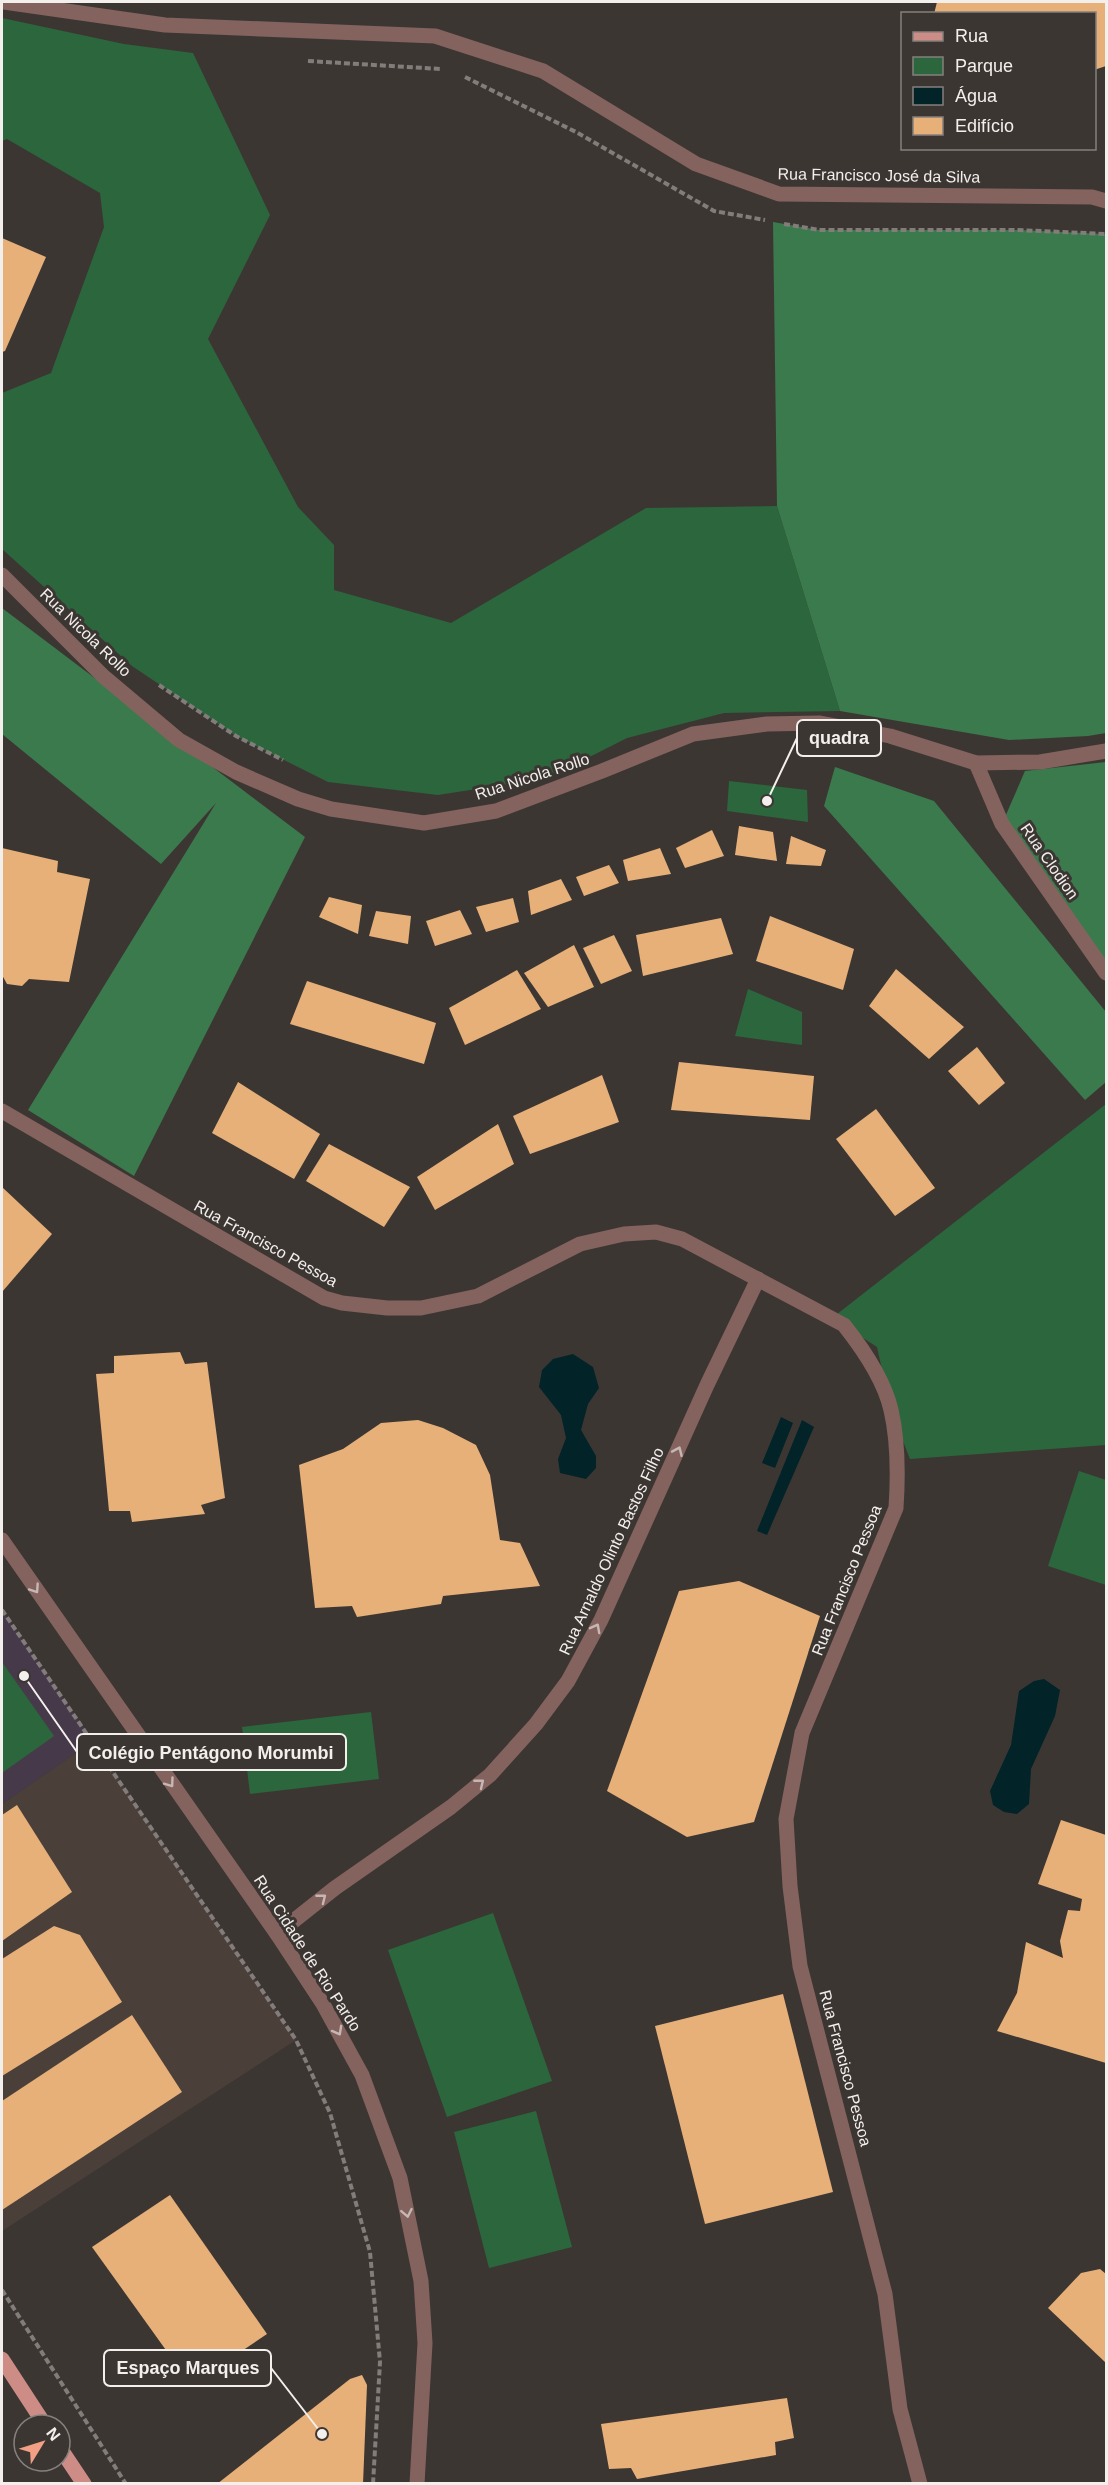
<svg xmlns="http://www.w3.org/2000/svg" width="1108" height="2485" font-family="Arial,sans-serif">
  <rect width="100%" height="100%" fill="#3c3633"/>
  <path fill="#4b3f3a" d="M93,1741l203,299 -294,191v-427z"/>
  <path fill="#463a4a" d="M2,1610l91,131 -91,63z"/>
  <g fill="#2b663c">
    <path d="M2,18l122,26 69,9 77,162 -62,124 90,168 36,38v45l117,33 195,-115 131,-2 63,205 -116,2 -97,25 -79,40 -110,17 -110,-13 -92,-46 -104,-70 -130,-117v-156l49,-20 53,-146 -4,-34 -93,-54 -5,2z"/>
    <path d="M729,781l78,9 1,32 -81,-11z"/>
    <path d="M748,989l54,23v33l-67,-9z"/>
    <path d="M1106,1104v341l-196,14 -19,-49 -14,-63 -45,-29z"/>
    <path d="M1079,1471l27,9v105l-58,-19z"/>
    <path d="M2,1662l52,74 -52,37z"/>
    <path d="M371,1712l8,67 -129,15 -8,-67z"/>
    <path d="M493,1913l59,168 -105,36 -59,-167z"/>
    <path d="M536,2111l36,136 -83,21 -35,-136z"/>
  </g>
  <g fill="#3b7a4d">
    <path d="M773,222l46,8h199l88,4v499l-18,3 -79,4 -169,-29 -63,-205z"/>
    <path d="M2,608l303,229 -171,339 -106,-66 188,-307 -55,61 -159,-130z"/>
    <path d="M1106,762v212l-104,-150 23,-53z"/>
    <path d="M835,767l99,34 172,211v70l-21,18 -261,-294z"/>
  </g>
  <g fill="#022328">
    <path d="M573,1354l20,13 6,21 -11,16 -7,26 15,26v12l-10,11 -26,-6 -2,-14 8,-21 -5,-23 -22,-28 3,-17 11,-11z"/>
    <path d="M781,1417l12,6 -18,45 -13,-5z"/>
    <path d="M802,1420l12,7 -47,108 -10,-4z"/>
    <path d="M1044,1679l16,11 -5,26 -24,53 -2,35 -12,10 -13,-2 -11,-7 -3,-14 21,-46 8,-54 15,-10z"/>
  </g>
  <g fill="#e7b079">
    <path d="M937,2h169v64l-12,4v-56h-160z"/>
    <path d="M2,238l44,19 -41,94 -3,1z"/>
    <path d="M739,826l34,6 4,29 -42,-6z"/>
    <path d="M712,830l12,26 -39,12 -9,-20z"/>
    <path d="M791,836l35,14 -5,16 -35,-2z"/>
    <path d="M2,848l56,13 -1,11 33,7 -21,103 -40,-3 -7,7 -15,-2 -5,-9z"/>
    <path d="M660,848l11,26 -43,7 -5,-21z"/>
    <path d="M609,865l10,18 -35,13 -8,-19z"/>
    <path d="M561,879l11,21 -41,15 -3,-24z"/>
    <path d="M329,897l33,8 -4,29 -39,-17z"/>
    <path d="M513,898l6,24 -33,10 -10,-25z"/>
    <path d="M460,910l12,24 -37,12 -9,-25z"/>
    <path d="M376,911l35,5 -3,28 -39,-8z"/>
    <path d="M770,916l84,33 -11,41 -87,-29z"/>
    <path d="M721,918l12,36 -90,22 -7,-41z"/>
    <path d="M614,935l18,36 -31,13 -18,-36z"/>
    <path d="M574,945l20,42 -46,20 -24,-34z"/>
    <path d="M896,969l68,58 -35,32 -60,-53z"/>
    <path d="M517,970l24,39 -76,36 -16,-37z"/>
    <path d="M307,981l129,42 -12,41 -134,-40z"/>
    <path d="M977,1047l28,36 -26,22 -31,-34z"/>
    <path d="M679,1062l135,14 -4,44 -139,-10z"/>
    <path d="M602,1075l17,47 -89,32 -17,-38z"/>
    <path d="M238,1082l82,52 -26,45 -82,-46z"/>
    <path d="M876,1109l59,79 -40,28 -59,-77z"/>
    <path d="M498,1124l16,40 -79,46 -18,-33z"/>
    <path d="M329,1144l81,43 -26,40 -78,-46z"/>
    <path d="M2,1187l50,47 -50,58z"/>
    <path d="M180,1352l5,12 22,-2 18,136 -24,7 4,9 -73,8 -2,-11h-21l-13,-137 18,-1v-17z"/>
    <path d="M418,1420l25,8 33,17 14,30 10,65 20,3 20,43 -97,10 -2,8 -84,13 -5,-11 -37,2 -16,-143 44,-16 38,-26z"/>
    <path d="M739,1581l81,35 -66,206 -67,15 -80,-46 72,-200z"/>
    <path d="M17,1805l55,87 -70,49v-126z"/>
    <path d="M1061,1820l45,15v228l-109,-32 20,-38 9,-51 37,16 -3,-17 8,-31 12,1 2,-12 -44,-15z"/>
    <path d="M54,1926l26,9 42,67 -120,74v-117z"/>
    <path d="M783,1994l50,198 -128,32 -50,-198z"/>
    <path d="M132,2015l50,77 -180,118v-109z"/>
    <path d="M170,2195l97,139 -76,51 -99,-138z"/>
    <path d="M1100,2269l6,5v89l-58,-55 33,-35z"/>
    <path d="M362,2375l5,10 -4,99h-146l133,-105z"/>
    <path d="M787,2398l7,40 -19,4 1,13 -139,24 -6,-11 -22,1 -8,-45z"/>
  </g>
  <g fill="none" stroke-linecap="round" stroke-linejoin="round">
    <g stroke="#827c7a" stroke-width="4" stroke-dasharray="6 3" stroke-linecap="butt">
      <path d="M308,61l133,8"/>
      <path d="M465,77l111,55 138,79 51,9"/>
      <path d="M784,224l35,6h199l88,4"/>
      <path d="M159,685l77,51 47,24"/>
      <path d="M2,1610l294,430 34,73 40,139 10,110 -7,122"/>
      <path d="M2,2290l124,194"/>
    </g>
    <g stroke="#84635f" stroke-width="15">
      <path d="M4,2l161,23 270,11 108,35 153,93 83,30 313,3 14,4"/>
      <path d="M2,575l101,101 76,64 57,32 62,27 33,10 93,14 72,-12 106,-40 91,-37 74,-10 53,-1 70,13 86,27 64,-1 66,-11"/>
      <path d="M976,763l26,61 104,149"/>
      <path d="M2,1111l322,187 18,5 45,5h34l57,-12 102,-52 44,-10 32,-2 26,7 162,86c19,24 40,54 47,85 7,30 7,68 5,98l-94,225 -16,86 4,67 10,80 85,328 15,115 20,75"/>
      <path d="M2,1540l275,394 46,70 39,71 38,103 21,103 4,62 -8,141"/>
      <path d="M277,1934l58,-46 116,-81 39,-32 46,-51 32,-43 33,-61 106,-235 51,-106"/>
    </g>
    <g stroke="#ce8c86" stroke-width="15">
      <path d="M2,2359l43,66"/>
      <path d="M60,2448l24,36"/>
    </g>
  </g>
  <defs><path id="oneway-chevron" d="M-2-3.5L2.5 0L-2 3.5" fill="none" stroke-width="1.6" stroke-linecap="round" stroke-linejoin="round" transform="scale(1.5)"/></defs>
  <g stroke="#c7b7b4">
    <use href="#oneway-chevron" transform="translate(678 1451) rotate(-66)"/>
    <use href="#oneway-chevron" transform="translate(35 1589) rotate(56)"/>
    <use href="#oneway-chevron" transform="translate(596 1628) rotate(-62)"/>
    <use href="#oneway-chevron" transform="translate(170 1783) rotate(54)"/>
    <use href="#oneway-chevron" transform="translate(480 1783) rotate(-39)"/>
    <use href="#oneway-chevron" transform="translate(322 1898) rotate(-38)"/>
    <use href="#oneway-chevron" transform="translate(338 2031) rotate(61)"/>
    <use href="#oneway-chevron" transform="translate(407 2213) rotate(79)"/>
  </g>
  <g text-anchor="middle" stroke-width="6" stroke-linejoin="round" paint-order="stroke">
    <g font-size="16" fill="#f3efed" stroke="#3c3633">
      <text transform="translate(879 175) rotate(1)" y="6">Rua Francisco José da Silva</text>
      <text transform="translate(86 632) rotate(44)" y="6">Rua Nicola Rollo</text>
      <text transform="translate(532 776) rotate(-18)" y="6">Rua Nicola Rollo</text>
      <text transform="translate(1050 861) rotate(55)" y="6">Rua Clodion</text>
      <text transform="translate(266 1243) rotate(29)" y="6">Rua Francisco Pessoa</text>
      <text transform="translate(611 1551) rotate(-65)" y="6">Rua Arnaldo Olinto Bastos Filho</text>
      <text transform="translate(846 1580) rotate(-68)" y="6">Rua Francisco Pessoa</text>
      <text transform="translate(308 1953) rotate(57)" y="6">Rua Cidade de Rio Pardo</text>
      <text transform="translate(846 2068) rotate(75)" y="6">Rua Francisco Pessoa</text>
    </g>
  </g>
  <path fill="none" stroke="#f3efed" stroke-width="2" d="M767 801L797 738M24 1676L77 1752M322 2434L271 2368"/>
  <g fill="#f3efed" stroke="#3c3633" stroke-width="2">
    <circle cx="767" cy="801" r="6"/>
    <circle cx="24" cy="1676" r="6"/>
    <circle cx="322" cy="2434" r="6"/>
  </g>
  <g fill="#3c3633" stroke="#f3efed" stroke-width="2">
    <rect x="797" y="720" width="84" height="36" rx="6"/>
    <rect x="77" y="1734" width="269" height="36" rx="6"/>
    <rect x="104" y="2350" width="167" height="36" rx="6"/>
  </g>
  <g font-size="18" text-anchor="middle" font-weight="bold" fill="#f3efed">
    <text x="839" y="744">quadra</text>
    <text x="211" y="1759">Colégio Pentágono Morumbi</text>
    <text x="188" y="2374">Espaço Marques</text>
  </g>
  <rect width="1108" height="2485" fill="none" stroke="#f3efed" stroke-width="6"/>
  <rect x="901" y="12" width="195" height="138" fill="#3c3633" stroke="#85807d" stroke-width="1.5"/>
  <rect x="913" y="32" width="30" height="9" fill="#ce8c86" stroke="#85807d" stroke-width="1.5"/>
  <text x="955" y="42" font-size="18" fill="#f3efed">Rua</text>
  <rect x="913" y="57" width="30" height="18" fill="#2b663c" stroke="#85807d" stroke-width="1.5"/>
  <text x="955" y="72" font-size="18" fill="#f3efed">Parque</text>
  <rect x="913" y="87" width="30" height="18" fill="#022328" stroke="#85807d" stroke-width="1.5"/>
  <text x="955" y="102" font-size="18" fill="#f3efed">Água</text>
  <rect x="913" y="117" width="30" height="18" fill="#e7b079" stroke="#85807d" stroke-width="1.5"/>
  <text x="955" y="132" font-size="18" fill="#f3efed">Edifício</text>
  <g transform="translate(42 2443) rotate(52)"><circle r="28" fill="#3c3633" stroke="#85807d" stroke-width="1.5"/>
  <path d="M0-4.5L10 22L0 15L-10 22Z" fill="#f39f85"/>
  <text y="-9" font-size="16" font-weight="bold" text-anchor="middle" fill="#f3efed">N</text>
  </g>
</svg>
